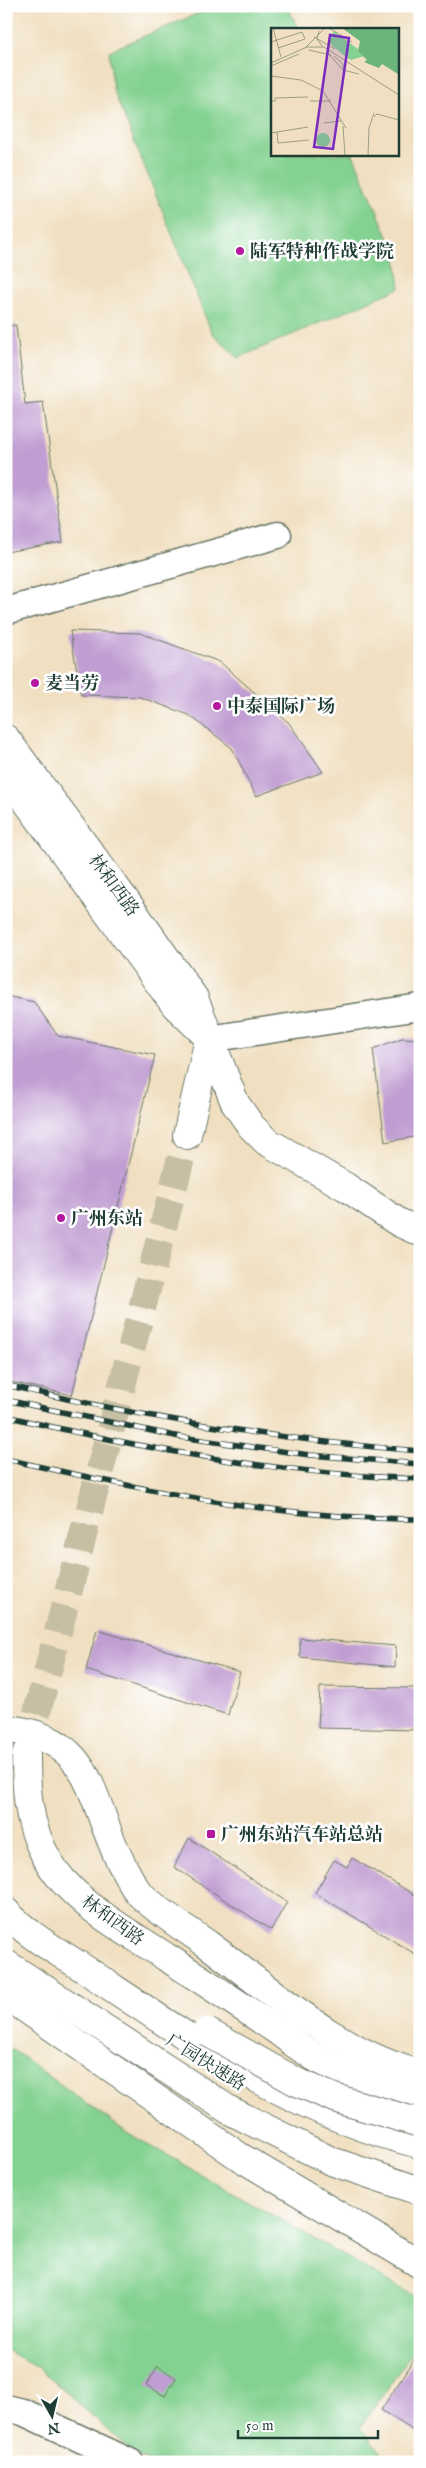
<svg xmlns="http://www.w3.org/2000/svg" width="426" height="2468" font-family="'IM FELL English','Noto Serif SC',serif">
  <rect width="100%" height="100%" fill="#fff"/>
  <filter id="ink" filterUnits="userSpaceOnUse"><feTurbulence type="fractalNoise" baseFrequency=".02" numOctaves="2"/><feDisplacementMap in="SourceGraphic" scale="10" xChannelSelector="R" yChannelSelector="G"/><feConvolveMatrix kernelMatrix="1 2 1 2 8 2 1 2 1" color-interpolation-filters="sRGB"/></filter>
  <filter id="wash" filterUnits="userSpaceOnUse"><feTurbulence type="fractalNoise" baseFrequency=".0096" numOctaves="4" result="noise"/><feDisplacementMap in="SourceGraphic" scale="20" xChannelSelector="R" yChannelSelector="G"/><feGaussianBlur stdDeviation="1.12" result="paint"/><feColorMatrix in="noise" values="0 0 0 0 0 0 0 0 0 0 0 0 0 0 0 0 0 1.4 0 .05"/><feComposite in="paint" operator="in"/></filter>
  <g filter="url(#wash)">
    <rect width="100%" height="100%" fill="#f0dfc0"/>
    <g fill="#84d291" stroke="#528862">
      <path d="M216,6h71l12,23h-27v125h81l43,102 4,32 -162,70 -26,-25 -99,-244 -4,-38z"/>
      <path d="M6,2045l120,87 294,167v42l-60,87 30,34h-240l-13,-6 -98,-88 -33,-18z"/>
    </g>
    <g id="blocks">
      <g fill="#c09dd2">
        <path d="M16,325l9,79 18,-2 20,140 -57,10v-226z"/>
        <path d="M70,631l70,2 80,29 69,61 34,49 -67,24 -24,-48 -43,-33 -49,-18 -59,-2z"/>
        <path d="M6,996l28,6 24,34 97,19 -83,340 -66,-14z"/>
        <path d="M402,1038l18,1v97l-35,6 -12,-93z"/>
        <path d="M97,1630l143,42 -12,43 -142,-45z"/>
        <path d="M300,1638l96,8 -1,21 -95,-10z"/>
        <path d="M320,1687l100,1v42l-102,-2z"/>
        <path d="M189,1838l98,64 -16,28 -97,-63z"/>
        <path d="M352,1858l68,40v59l-105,-64 19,-33 13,7z"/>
        <path d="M420,2351v84l-39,-25z"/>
        <path d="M158,2366l18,12 -11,18 -19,-11z"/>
      </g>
    </g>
  </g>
  <g filter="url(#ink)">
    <use href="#blocks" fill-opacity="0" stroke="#687665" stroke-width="1"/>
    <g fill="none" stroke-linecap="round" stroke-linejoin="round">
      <path stroke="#c6bfa4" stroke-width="28" stroke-dasharray="28 14" stroke-linecap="butt" d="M26,1755l161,-620"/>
      <g stroke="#687665" stroke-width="29">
        <g id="minor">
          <path d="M6,611l272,-76"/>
          <path d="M209,1039l211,-32"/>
          <path d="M6,2408l17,4 107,50"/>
        </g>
      </g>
      <g stroke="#687665" stroke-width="30">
        <g id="major">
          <path d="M6,739l124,168 64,91 41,105 16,23 15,15 80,46 52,35 22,10"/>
          <path d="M6,773l169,232 28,27"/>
          <path d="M187,1135l22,-96"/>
          <path d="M26,1755c0,36 2,68 19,100 24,46 79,74 121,102 38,24 75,49 112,74"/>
        </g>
      </g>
      <g stroke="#687665" stroke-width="30">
        <g id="highway">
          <path d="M6,1729c94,8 83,80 120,143 4,7 8,16 14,22 19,19 48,36 70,52 64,47 131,108 210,128"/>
          <path d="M6,1912c25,27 59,43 89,64 101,67 205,140 325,168"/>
          <path d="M6,1964l223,146 102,51 89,30"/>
          <path d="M6,1995l234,162 180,107"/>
          <path d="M278,2031c45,36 85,54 142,68"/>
        </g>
      </g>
      <use href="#minor" stroke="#fff" stroke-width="26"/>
      <use href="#major" stroke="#fff" stroke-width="28"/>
      <use href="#highway" stroke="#fff" stroke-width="28"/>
      <g stroke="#1f3d34" stroke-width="5.5">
        <g id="rail">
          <path d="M6,1385c137,33 274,55 414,66"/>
          <path d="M6,1400l174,37 130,18 110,9"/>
          <path d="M6,1416c136,33 274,58 414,63"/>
          <path d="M6,1459c136,31 274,60 414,60"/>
        </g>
      </g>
      <use href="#rail" stroke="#fff" stroke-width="4" stroke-dasharray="11" stroke-linecap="butt"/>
      <g stroke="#687665" stroke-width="30" stroke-linecap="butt">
        <path id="highway-bridge" d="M207,2032l88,49 39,17 86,25"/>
      </g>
      <use href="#highway-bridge" stroke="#fff" stroke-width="28"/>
    </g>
  </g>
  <g fill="#b5179e" stroke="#fff" stroke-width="2">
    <circle cx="240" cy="251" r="5"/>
    <circle cx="35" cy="683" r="5"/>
    <circle cx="217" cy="706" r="5"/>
    <circle cx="61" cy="1218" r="5"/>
    <rect x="206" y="1829" width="10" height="10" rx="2.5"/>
  </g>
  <g text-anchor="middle" stroke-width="5" stroke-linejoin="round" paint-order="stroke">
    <g font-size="18" font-weight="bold" fill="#1f3d34" stroke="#fff" text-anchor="start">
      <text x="250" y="257">陆军特种作战学院</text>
      <text x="45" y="689">麦当劳</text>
      <text x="227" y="712">中泰国际广场</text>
      <text x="71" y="1224">广州东站</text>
      <text x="221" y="1840">广州东站汽车站总站</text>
    </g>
    <g font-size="18" fill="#1f3d34" stroke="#fff">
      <text transform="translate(114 885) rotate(54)" y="6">林和西路</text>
      <text transform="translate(113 1920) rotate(36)" y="6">林和西路</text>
      <text transform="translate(206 2062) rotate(32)" y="6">广园快速路</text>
    </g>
  </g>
  <g transform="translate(271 28)">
    <rect width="128" height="128" fill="#f0dfc0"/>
    <path d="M63,3l29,22 1,3 -13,4 -5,-3 -18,-15zM45 112a7 7 0 1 1 14 0a7 7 0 1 1-14 0Z" fill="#84d291"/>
    <path d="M71,0h56v46l-16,-10 -3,4 -15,-6 3,-2 -9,-9 2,-10z" fill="#6bb47b"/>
    <path fill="none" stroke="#9c9e88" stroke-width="1" d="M2,0l8,29M58,0l23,14M48,3l-2,8 6,8M43,9l21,12M0,14l31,-10 3,7 -27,9M34,20l20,-20M38,22l22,5M57,25l15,17 16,4M63,28l9,8v6M0,35l36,-16h17l75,48M0,38l28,-12M0,48l30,4 22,11 23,37M0,73h4v-3l33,-1M39,73h21M103,89l3,-3 22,6M53,95l17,-2M72,98l2,29M6,104l1,11 31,-3M0,105l37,-6M97,127l1,-27 5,-15"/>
    <path fill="#7b2cbf" fill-opacity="0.15" stroke="#7b2cbf" stroke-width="2.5" d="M59,7l19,3 -16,111 -19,-2z"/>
    <rect width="128" height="128" fill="none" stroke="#1f3d34" stroke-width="2.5"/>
  </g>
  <rect width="426" height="2468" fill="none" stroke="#fff" stroke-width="25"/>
  <g transform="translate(52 2416) rotate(172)" stroke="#ffffff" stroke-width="4" paint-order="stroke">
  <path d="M0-4L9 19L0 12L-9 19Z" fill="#1f3d34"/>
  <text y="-8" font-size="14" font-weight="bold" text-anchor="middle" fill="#1f3d34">N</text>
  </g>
  <path d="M238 2430v8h140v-8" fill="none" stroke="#1f3d34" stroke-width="2.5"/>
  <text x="246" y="2430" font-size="15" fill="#1f3d34" stroke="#ffffff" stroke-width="4" paint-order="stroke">50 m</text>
</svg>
